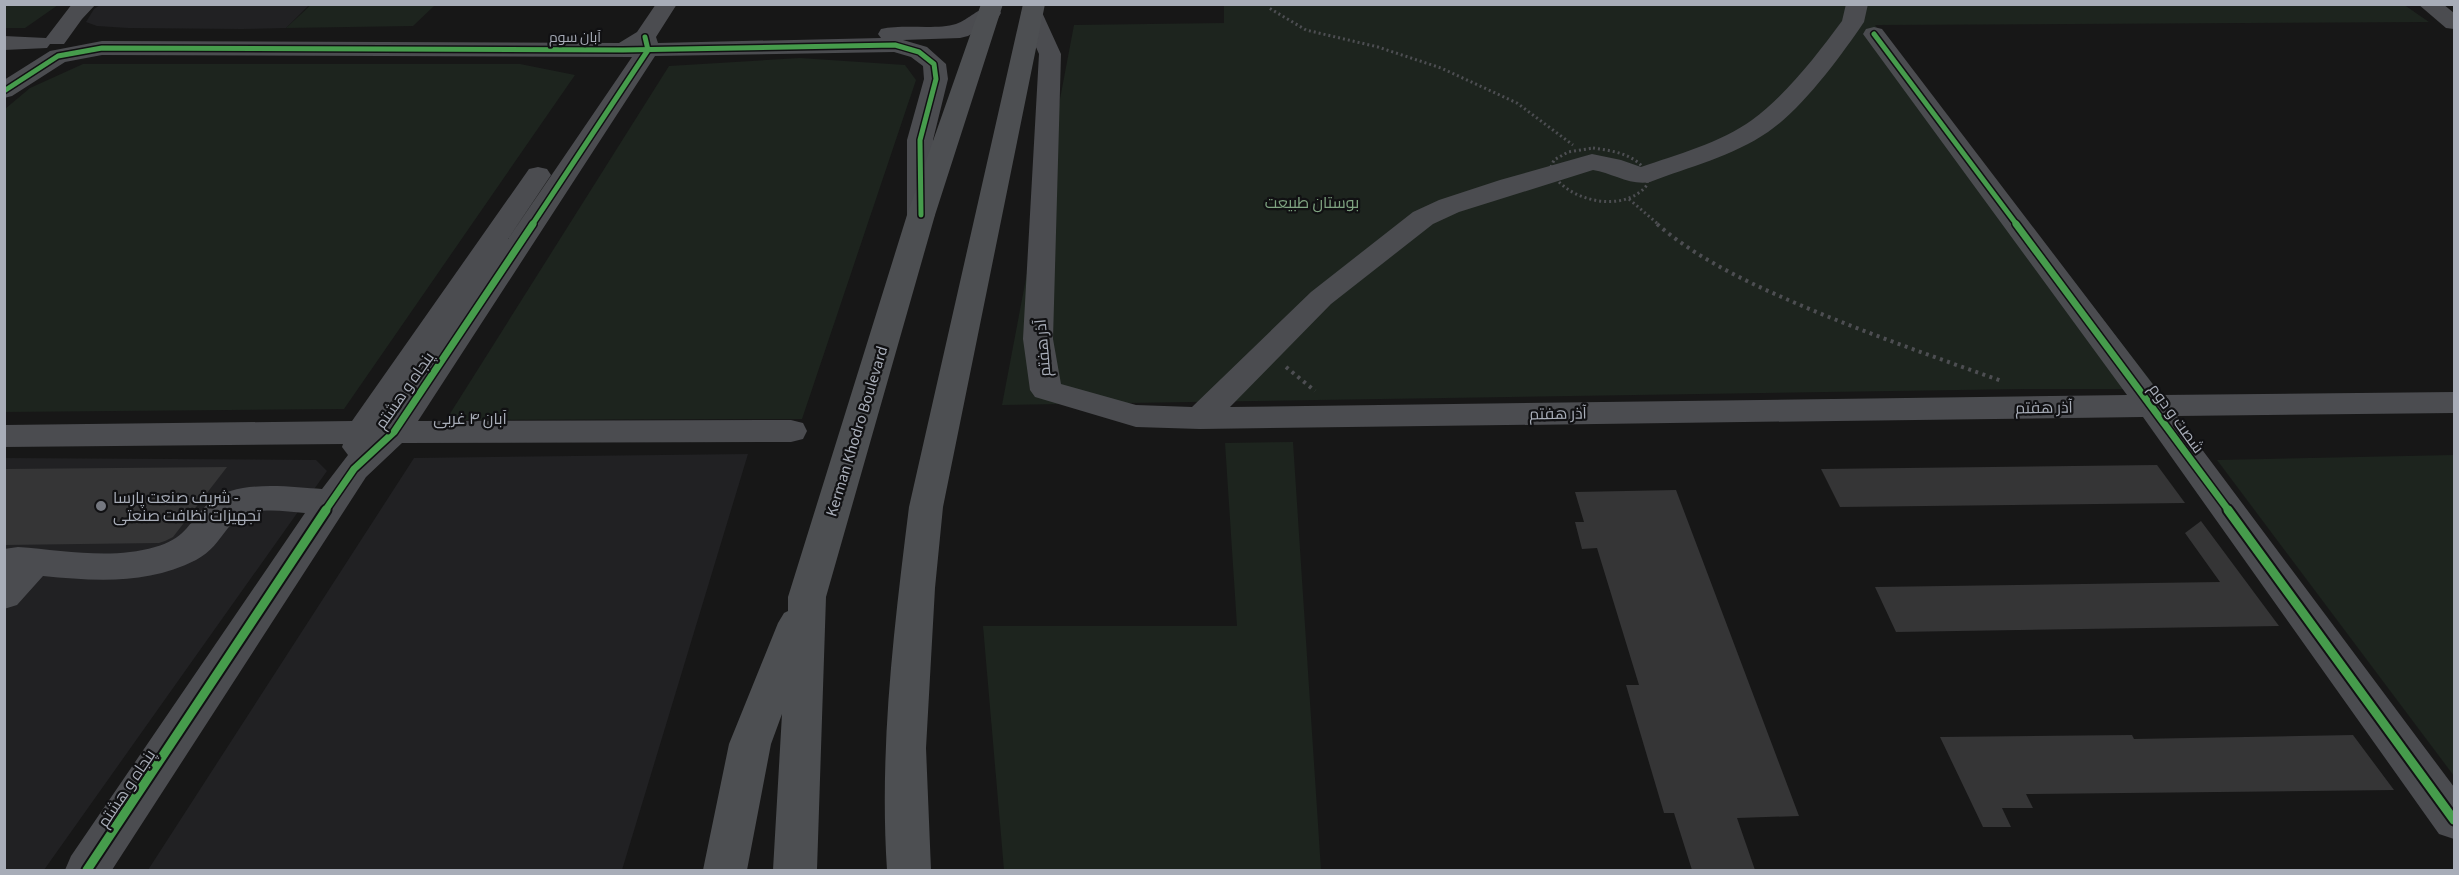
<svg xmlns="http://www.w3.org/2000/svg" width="2459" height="875" font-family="'Source Sans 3',Cairo,sans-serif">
  <rect width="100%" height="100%" fill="#171717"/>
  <g fill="#212123">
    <path d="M100,5v-1l209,1 -23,23 -44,1 -114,-1 -31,-2 -11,-4 8,-13z"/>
    <path d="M748,454l-126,416h-474l266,-412z"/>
    <path d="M5,458l311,2 11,11 -283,399h-39z"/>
  </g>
  <g fill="#1d241e">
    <path d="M312,4h123v1l-22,21 -127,2z"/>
    <path d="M1224,4h1179l26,18 -554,3 282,364h-132l-1023,16 72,-380 150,-2z"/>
    <path d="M4,5l1,-1 53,1 -33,23h-20z"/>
    <path d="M800,58l105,7 11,15 -114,339 -356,1 223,-354z"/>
    <path d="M83,64h437l55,11 -231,334 -339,3v-303l25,-21z"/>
    <path d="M1293,442l28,428h-317l-21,-244h254l-12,-183z"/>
    <path d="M2454,455v321l-237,-316z"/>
  </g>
  <g fill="#353536">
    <path d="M2157,465l28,38 -345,4 -19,-38z"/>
    <path d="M227,467l-54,70 -8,4 -6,2 -155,2v-76z"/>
    <path d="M1676,490l123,326 -62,2 18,52h-63l-18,-57h-10l-38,-128h13l-42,-137 -15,1 -7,-27h9l-9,-30z"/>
    <path d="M2201,521l78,105 -383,6 -21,-45 345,-5 -35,-49z"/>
    <path d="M2132,735l2,4 219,-4 41,55 -368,4 7,14h-31l9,19h-28l-43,-90z"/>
  </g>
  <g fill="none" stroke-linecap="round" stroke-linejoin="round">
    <g stroke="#4d4e52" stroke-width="3" stroke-dasharray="2 3" stroke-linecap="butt">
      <path d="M1269,4v4l37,22 72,17 63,21 76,35 56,42"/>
      <path d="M1593,148c21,3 43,6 55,26l-1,11c-23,30 -83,16 -97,-16l4,-9 14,-8z"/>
      <path d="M1629,199l30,26"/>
    </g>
    <g stroke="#4d4e52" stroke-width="4" stroke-dasharray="3 4.5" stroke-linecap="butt">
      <path d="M1657,224c42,36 92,59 143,81 66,28 134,52 202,76"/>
      <path d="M1286,367l29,24"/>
    </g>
    <g fill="#4b4c50" fill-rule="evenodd">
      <path d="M72,4h24l-14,15 -18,25h-14l-3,4 -43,2v-14l42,2z"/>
      <path d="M656,4h21l-21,33 2,6 223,-5 -3,-4 3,-5c22,-5 56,1 75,-5 15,-5 24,-20 42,-16l3,5 -3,5 -30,18 -8,2 -57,2 24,7 19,17 2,15 -15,61 2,75 -4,6 -10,2 -10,-2 -4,-6v-75l17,-61 -1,-13 -12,-9 -17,-5 -239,4 -237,365 373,-1 12,3 4,8 -4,8 -12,3 -389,1 -36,34 -254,393h-47l6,-14 234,-343c-26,-2 -59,-9 -77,15 -10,13 -17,24 -32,32 -49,25 -101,21 -153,16l-26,29 -13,4v-60l14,-2c44,3 93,13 137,0 33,-9 33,-26 55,-45 26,-23 80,-15 112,-13l26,-34 -6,-8 1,-3 -339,3v-22l348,-4 177,-252 9,-2 9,2 4,6 -43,64 124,-182 -530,-2 -37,7 -53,34 -8,2v-18l46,-29 52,-10 517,2 18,-11z"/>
      <path d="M1846,4h22l-4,18c-23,34 -62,87 -96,110 -35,24 -79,35 -118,50 -19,4 -38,-9 -57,-12l-134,42 -26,12 -102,80 -101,103 897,-12 -264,-361 3,-5 8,-2 8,2 279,366 293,-3v21l-277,3 277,371v52l-15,-5 -296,-417 -943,12 -64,-2 -101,-30 -5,-7 -7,-51 16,-285 -18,-41 3,-5 8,-2 8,2 21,46 -8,285 8,45 75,21 56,2 119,-115 102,-80 26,-12 61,-20 92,-26 29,6 20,7c35,-12 81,-25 111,-47 35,-26 64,-64 90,-99z"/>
      <path d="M2418,4h25l11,9v16l-8,-1z"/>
    </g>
    <g fill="#4d4f52" fill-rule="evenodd">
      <path d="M981,4h22l-68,211 -109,382 -9,273h-44l9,-156 -11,30 -24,126h-44l26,-126 49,-121 6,-10 4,-2v-14l119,-382z"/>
      <path d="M1023,4h22l-102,503 -8,81 -9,160 5,122h-44c-8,-121 7,-243 22,-363z"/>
    </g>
    <g stroke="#111113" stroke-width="8">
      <g id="cycleway-far2">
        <path d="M1874,34l143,191"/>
        <path d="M4,91l54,-35 44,-8 521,2 272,-5 24,7 15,12 2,15 -16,61 1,75"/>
        <path d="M532,225l116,-175 -3,-13"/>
      </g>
    </g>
    <g stroke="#111113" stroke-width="10">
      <g id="cycleway-far1">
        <path d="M2016,224l213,287"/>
        <path d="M325,511l29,-42 40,-37 139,-208"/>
      </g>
    </g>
    <g stroke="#111113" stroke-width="13">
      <g id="cycleway">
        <path d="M2228,510l226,310"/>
        <path d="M87,870l239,-360"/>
      </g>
    </g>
    <use href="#cycleway-far2" stroke="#469c4c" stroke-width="5"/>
    <use href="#cycleway-far1" stroke="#469c4c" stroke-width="7"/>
    <use href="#cycleway" stroke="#469c4c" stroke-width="9"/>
  </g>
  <circle fill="#757880" stroke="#111113" stroke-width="2" cx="101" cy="506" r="6"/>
  <g text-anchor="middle" stroke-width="4.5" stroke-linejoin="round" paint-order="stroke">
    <g font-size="14" fill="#a8adb8" stroke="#111113">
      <text x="575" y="42">آبان سوم</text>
    </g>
    <g font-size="16" fill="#7fa381" stroke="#111113">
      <text x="1312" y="208">بوستان طبیعت</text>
    </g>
    <g font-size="16" fill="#a8adb8" stroke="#111113">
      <text transform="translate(1042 348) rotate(-95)" y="6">آذر هفتم</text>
      <text transform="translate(404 390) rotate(-55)" y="6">پنجاه و هشتم</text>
      <text transform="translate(2044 407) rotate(-1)" y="6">آذر هفتم</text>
      <text transform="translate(1558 413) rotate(-1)" y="6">آذر هفتم</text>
      <text x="470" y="424">آبان ۴ غربی</text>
      <text transform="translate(2177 418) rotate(54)" y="6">شصت و دوم</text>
      <text transform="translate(856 431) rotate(-73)" y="6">Kerman Khodro Boulevard</text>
      <text transform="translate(126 788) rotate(-56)" y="6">پنجاه و هشتم</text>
    </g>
    <g font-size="16" fill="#a8adb8" stroke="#111113" text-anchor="start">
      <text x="113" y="503">شریف صنعت پارسا -<tspan x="113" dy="18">تجهیزات نظافت صنعتی</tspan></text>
    </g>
  </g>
  <rect width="2459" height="875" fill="none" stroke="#a8adb8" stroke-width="12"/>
</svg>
